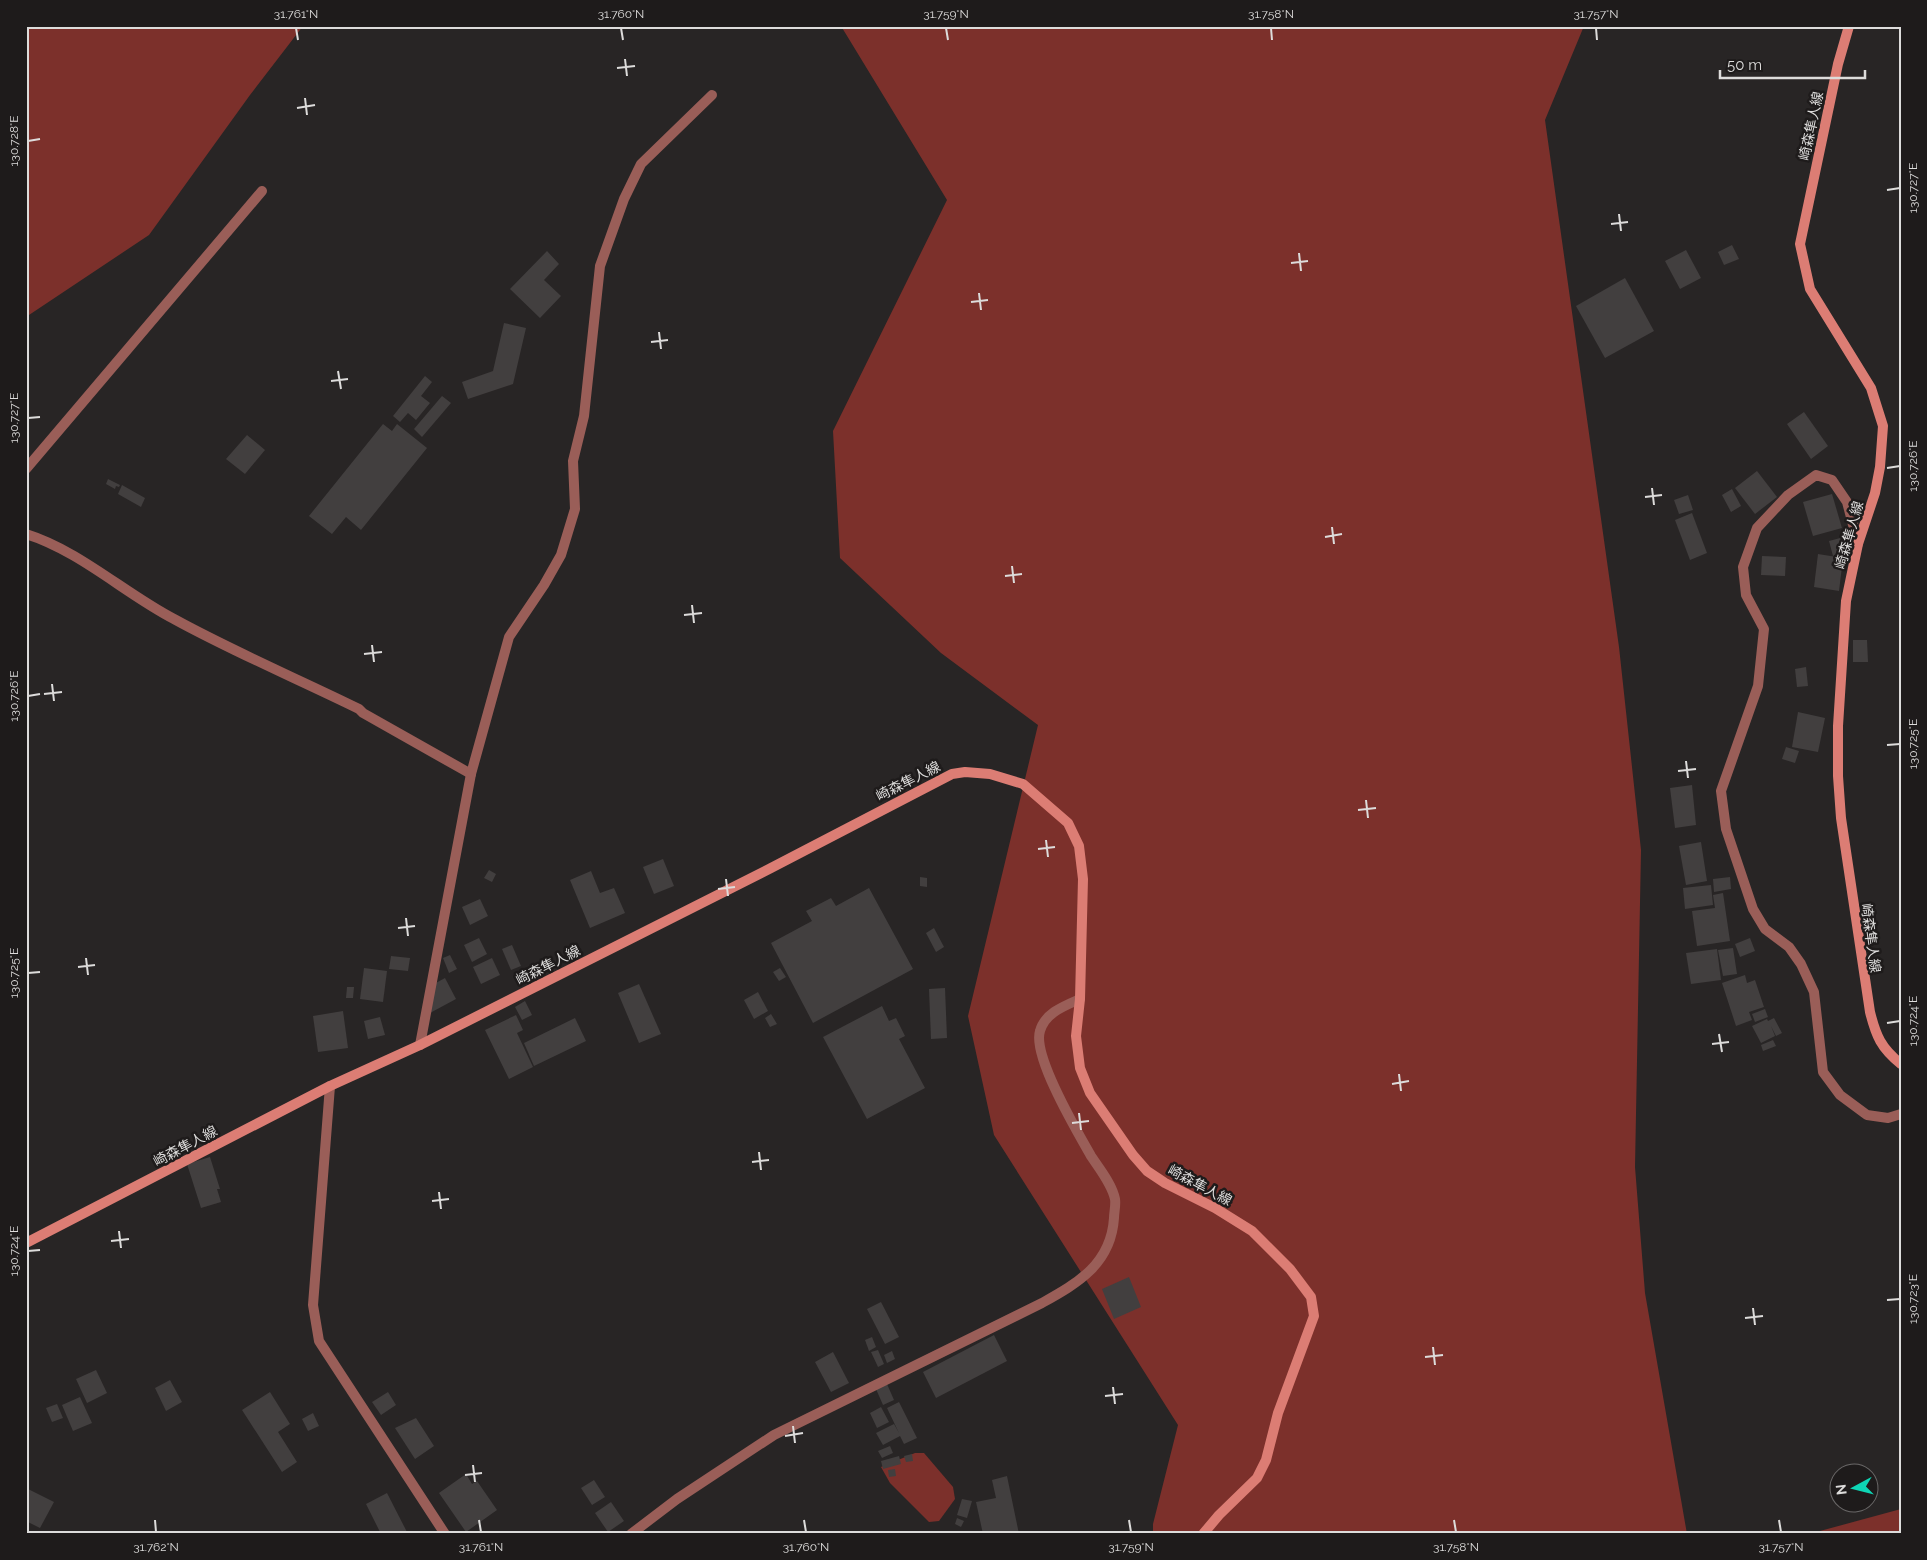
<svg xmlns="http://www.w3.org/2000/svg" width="1927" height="1560" font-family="Raleway,'Noto Sans JP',sans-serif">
  <rect width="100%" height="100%" fill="#282525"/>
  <g fill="#7c302b">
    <path d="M26,26h277l-53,69 -101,140 -123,82z"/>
    <path d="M841,26h743l-39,94 74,527 22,203 -6,317 10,126 42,241h-534v-10l25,-99 -184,-290 -26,-119 70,-291 -97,-72 -101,-95 -7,-127 114,-231z"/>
    <path d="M915,1453h9l29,34 2,12 -16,22 -10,1 -39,-39 -9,-16z"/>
    <path d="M1901,1509v25h-92z"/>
  </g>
  <g fill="#423f3f">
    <path d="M1732,245l7,14 -15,6 -6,-13z"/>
    <path d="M1686,250l15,28 -21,11 -15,-28z"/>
    <path d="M547,251l12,13 -15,16 17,16 -21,22 -30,-29z"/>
    <path d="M1625,278l29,53 -49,27 -29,-52z"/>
    <path d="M504,323l22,5 -13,56 -45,15 -6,-17 31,-11z"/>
    <path d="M425,376l7,6 -11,14 9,7 -14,17 -8,-7 -8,9 -7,-6z"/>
    <path d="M442,396l9,7 -29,34 -8,-8z"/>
    <path d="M1804,412l24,34 -17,13 -24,-35z"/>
    <path d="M383,424l9,7 5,-7 30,24 -66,82 -15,-13 -14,17 -23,-18z"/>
    <path d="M247,435l18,15 -20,24 -19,-15z"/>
    <path d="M1757,471l20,26 -22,17 -20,-26z"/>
    <path d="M108,479l12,6 -1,2 -3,-1 -1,3 -9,-5z"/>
    <path d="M122,485l23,13 -4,9 -23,-13z"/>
    <path d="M1732,489l9,17 -10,6 -9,-17z"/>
    <path d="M1832,494l10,34 -29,8 -10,-34z"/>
    <path d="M1688,495l5,15 -14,4 -5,-14z"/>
    <path d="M1692,513l15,40 -17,7 -15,-40z"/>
    <path d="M1844,537l4,15 -15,4 -4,-15z"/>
    <path d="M1818,554l25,4 -4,33 -25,-4z"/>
    <path d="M1762,556l24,1 -1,19 -24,-1z"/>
    <path d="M1853,640h14l1,22h-15z"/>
    <path d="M1806,667l2,19 -11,1 -2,-18z"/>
    <path d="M1798,712l27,6 -7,34 -26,-5z"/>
    <path d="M1786,747l13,4 -4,12 -13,-4z"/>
    <path d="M1692,785l4,40 -21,3 -5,-40z"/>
    <path d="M1701,842l6,39 -21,4 -7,-39z"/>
    <path d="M663,859l11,27 -20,8 -11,-27z"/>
    <path d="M489,870l7,4 -4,8 -8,-4z"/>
    <path d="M591,871l9,22 14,-5 11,25 -35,15 -20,-48z"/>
    <path d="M920,877l7,1v9l-7,-1z"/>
    <path d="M1730,877l1,12 -17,3 -1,-13z"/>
    <path d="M1711,885l2,20 -28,4 -2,-21z"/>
    <path d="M869,888l44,81 -100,54 -42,-80 41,-22 -6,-10 25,-13 5,8z"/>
    <path d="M1723,893l7,48 -33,5 -5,-35 23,-3 -2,-13z"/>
    <path d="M480,899l8,17 -18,9 -8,-18z"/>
    <path d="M934,928l10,19 -8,5 -10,-19z"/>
    <path d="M479,938l8,16 -15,8 -8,-17z"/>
    <path d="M1750,938l5,13 -15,6 -5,-13z"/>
    <path d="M512,945l9,21 -10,4 -9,-21z"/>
    <path d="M1733,948l4,26 -14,2 -5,-26z"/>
    <path d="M1717,949l4,31 -30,4 -5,-31z"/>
    <path d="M450,955l7,14 -8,4 -6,-15z"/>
    <path d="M391,956l19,2 -2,13 -19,-2z"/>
    <path d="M492,958l8,17 -19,9 -8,-17z"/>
    <path d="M364,968l23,3 -4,31 -23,-3z"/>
    <path d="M780,968l6,9 -7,4 -6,-9z"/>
    <path d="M1745,975l2,8 8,-3 9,27 -15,5 3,8 -16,6 -14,-43z"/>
    <path d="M445,978l11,21 -26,14 4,-29z"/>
    <path d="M639,984l22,50 -22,9 -21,-50z"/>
    <path d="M347,987h7l-1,11h-7z"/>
    <path d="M945,988l2,50 -16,1 -2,-50z"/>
    <path d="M758,992l10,19 -14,8 -10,-19z"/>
    <path d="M525,1001l7,14 -10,5 -7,-13z"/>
    <path d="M882,1006l7,15 7,-3 9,18 -6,3 26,49 -58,31 -44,-82z"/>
    <path d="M1765,1009l3,8 -13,5 -3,-8z"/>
    <path d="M343,1011l5,37 -30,4 -5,-36z"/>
    <path d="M771,1014l6,10 -7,3 -5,-9z"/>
    <path d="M516,1015l7,15 -6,3 16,34 -24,12 -24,-49z"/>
    <path d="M380,1017l5,18 -17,4 -4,-18z"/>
    <path d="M575,1018l11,23 -52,25 -10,-23z"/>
    <path d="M1774,1018l8,15 -6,3 -5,-10 4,10 -14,7 -9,-17 15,-7 1,2z"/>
    <path d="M1773,1040l3,6 -13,5 -2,-6z"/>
    <path d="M210,1157l10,32h-3l4,13 -20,6 -14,-44z"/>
    <path d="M1129,1277l12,30 -27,12 -12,-30z"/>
    <path d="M881,1302l18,35 -14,7 -18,-35z"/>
    <path d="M994,1335l13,26 -71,37 -13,-26z"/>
    <path d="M872,1337l4,10 -7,4 -4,-11z"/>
    <path d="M878,1350l6,14 -6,3 -7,-15z"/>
    <path d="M892,1351l3,8 -8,4 -3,-8z"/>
    <path d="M833,1352l16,31 -18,9 -16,-30z"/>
    <path d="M96,1370l11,23 -20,10 -11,-24z"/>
    <path d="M170,1380l12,22 -16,9 -11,-23z"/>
    <path d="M887,1384l7,16 -11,5 -7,-16z"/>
    <path d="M270,1392l20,32 -12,8 19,30 -15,10 -40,-62z"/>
    <path d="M388,1392l8,13 -15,10 -9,-13z"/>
    <path d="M80,1397l12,26 -19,8 -11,-26z"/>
    <path d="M899,1402l18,36 -13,6 -4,-8 -17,9 -7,-12 18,-9 5,9 -12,-25z"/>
    <path d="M57,1404l6,14 -11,4 -6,-14z"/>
    <path d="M881,1407l8,15 -12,6 -7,-15z"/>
    <path d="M313,1413l6,13 -11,5 -6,-12z"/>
    <path d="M416,1418l18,28 -19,13 -20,-31z"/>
    <path d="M890,1446l3,7 -11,5 -4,-7z"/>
    <path d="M912,1454l1,7 -7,1 -2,-6z"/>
    <path d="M899,1456l2,8 -18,5 -2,-8z"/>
    <path d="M895,1469l1,7 -7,1 -1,-7z"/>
    <path d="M466,1474l6,10 5,-3 20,29 -31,22 -27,-39z"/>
    <path d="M1007,1476l12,58h-36l-7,-32 20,-4 -4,-18z"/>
    <path d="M594,1480l11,17 -13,8 -11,-17z"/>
    <path d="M26,1488l28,14 -14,26 -14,-7z"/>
    <path d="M387,1493l21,41h-27l-15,-30z"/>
    <path d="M962,1499l10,2 -5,17 -10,-3z"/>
    <path d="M611,1502l13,19 -16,11 -13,-19z"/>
    <path d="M957,1518l7,3 -3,6 -6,-3z"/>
  </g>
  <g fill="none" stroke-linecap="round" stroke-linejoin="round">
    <g stroke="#9a5e58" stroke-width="10">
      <path d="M26,469l236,-278"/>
      <path d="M26,534c54,17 98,59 148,85 60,33 124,60 185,90l4,4 108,61"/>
      <path d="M1858,544l-11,-42 -15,-22 -16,-5 -28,20 -31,33 -14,39 3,28 18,34 -6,57 -37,105 5,38 27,80 12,20 24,18 12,17 13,28 9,80 17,23 27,20 21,3 13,-4"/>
      <path d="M420,1045l51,-271 38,-137 35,-52 17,-30 14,-46 -2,-48 11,-45 16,-150 24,-67 17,-35 71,-69"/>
      <path d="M330,1086l-17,219 6,36 126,193"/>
      <path d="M631,1534l46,-35 97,-64 268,-132c36,-20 69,-39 72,-85 0,-6 2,-13 1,-19 -3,-15 -16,-31 -24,-43 -13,-23 -59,-100 -51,-125 5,-18 24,-25 40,-32"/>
    </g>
    <g stroke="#dc7d74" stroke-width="10">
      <path d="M1849,26l-11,38 -38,180 10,45 61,99 12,38 -3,41 -5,26 -17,51 -12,57 -8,125v50l3,42 29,194c6,24 11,36 31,52"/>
      <path d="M26,1243l304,-157 90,-41 351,-177 181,-94 13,-2 25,2 33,10 45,39 11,23 4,33 -3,120 -4,37 4,32 10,25 43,62 14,16 18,12 50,25 37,23 38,38 21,28 3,19 -36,97 -12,47 -9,18 -38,37 -16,19"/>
    </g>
  </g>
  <path fill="none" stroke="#dddcdb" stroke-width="2" d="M296,28l2,12M621,28l2,12M946,28l2,12M1271,28l1,12M1596,28l1,12M625,59l2,17M617,68l18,-2M305,98l2,17M297,108l18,-3M28,141l12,-2M1887,190l13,-2M1619,214l2,17M1611,224l17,-2M1299,253l2,18M1291,263l17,-2M979,293l2,17M971,302l17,-2M659,332l2,17M651,342l17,-2M338,371l3,18M331,381l17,-2M28,418l12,-1M1887,468l13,-2M1652,488l2,17M1645,497l17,-2M1332,527l2,17M1325,537l17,-3M1012,566l2,17M1005,576l17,-2M692,605l2,18M684,615l18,-2M372,645l2,17M364,654l18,-2M52,684l2,17M44,694l18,-2M28,696l12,-2M1887,745l13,-1M1686,761l2,17M1678,771l18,-2M1366,800l2,18M1358,810l18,-2M1046,840l2,17M1038,849l17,-2M726,879l2,17M718,889l17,-2M406,918l2,18M398,928l17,-2M86,958l2,17M78,967l17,-2M28,973l12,-1M1887,1023l13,-2M1719,1034l3,18M1712,1044l17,-2M1399,1074l2,17M1392,1084l17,-3M1079,1113l2,17M1072,1123l17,-2M759,1152l2,18M752,1162l17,-2M439,1192l2,17M432,1201l17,-2M119,1231l2,17M111,1241l18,-2M28,1251l12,-1M1887,1300l13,-1M1753,1308l2,17M1745,1318l18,-2M1433,1347l2,18M1425,1357l18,-2M1113,1387l2,17M1105,1396l18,-2M793,1426l2,17M785,1436l18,-3M473,1465l2,17M465,1475l17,-2M155,1520l1,12M479,1520l2,12M804,1520l2,12M1129,1520l2,12M1454,1520l2,12M1779,1520l2,12"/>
  <g text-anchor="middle" stroke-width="5" stroke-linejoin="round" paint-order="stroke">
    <g font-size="14" fill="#dddcdb" stroke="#1e1b1b">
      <text transform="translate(1811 126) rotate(-78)" y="5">崎森隼人線</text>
      <text transform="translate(1849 535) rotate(-74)" y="5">崎森隼人線</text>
      <text transform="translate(908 781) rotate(-27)" y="5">崎森隼人線</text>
      <text transform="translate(1871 938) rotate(82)" y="5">崎森隼人線</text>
      <text transform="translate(548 965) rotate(-27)" y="5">崎森隼人線</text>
      <text transform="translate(185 1146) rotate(-28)" y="5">崎森隼人線</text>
      <text transform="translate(1200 1185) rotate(28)" y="5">崎森隼人線</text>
    </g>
  </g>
  <rect width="1927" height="1560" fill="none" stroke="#1e1b1b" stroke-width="55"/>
  <g transform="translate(1854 1488) rotate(263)"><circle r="24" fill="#1e1b1b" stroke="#6a6868"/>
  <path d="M0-4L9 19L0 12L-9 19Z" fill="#0ed5b5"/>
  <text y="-8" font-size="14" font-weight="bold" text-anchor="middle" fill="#dddcdb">N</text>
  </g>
  <path d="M1720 70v8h145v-8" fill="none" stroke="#dddcdb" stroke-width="2.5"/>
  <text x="1727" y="70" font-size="15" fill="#dddcdb" stroke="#1e1b1b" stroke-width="4" paint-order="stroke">50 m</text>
  <rect x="28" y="28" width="1872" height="1504" fill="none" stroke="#dddcdb" stroke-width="2"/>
  <g font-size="12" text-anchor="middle" fill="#dddcdb">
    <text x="296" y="18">31.761°N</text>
    <text x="621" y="18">31.760°N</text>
    <text x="946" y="18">31.759°N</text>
    <text x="1271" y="18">31.758°N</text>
    <text x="1596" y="18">31.757°N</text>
    <text transform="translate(14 141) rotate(-90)" y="4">130.728°E</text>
    <text transform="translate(1913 188) rotate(-90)" y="4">130.727°E</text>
    <text transform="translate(14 418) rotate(-90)" y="4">130.727°E</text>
    <text transform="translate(1913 466) rotate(-90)" y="4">130.726°E</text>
    <text transform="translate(14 696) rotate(-90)" y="4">130.726°E</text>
    <text transform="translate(1913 744) rotate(-90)" y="4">130.725°E</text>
    <text transform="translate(14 973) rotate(-90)" y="4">130.725°E</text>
    <text transform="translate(1913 1021) rotate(-90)" y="4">130.724°E</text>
    <text transform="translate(14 1251) rotate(-90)" y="4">130.724°E</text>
    <text transform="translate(1913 1299) rotate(-90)" y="4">130.723°E</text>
    <text x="156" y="1551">31.762°N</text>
    <text x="481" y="1551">31.761°N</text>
    <text x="806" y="1551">31.760°N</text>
    <text x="1131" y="1551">31.759°N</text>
    <text x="1456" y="1551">31.758°N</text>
    <text x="1781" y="1551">31.757°N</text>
  </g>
</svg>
